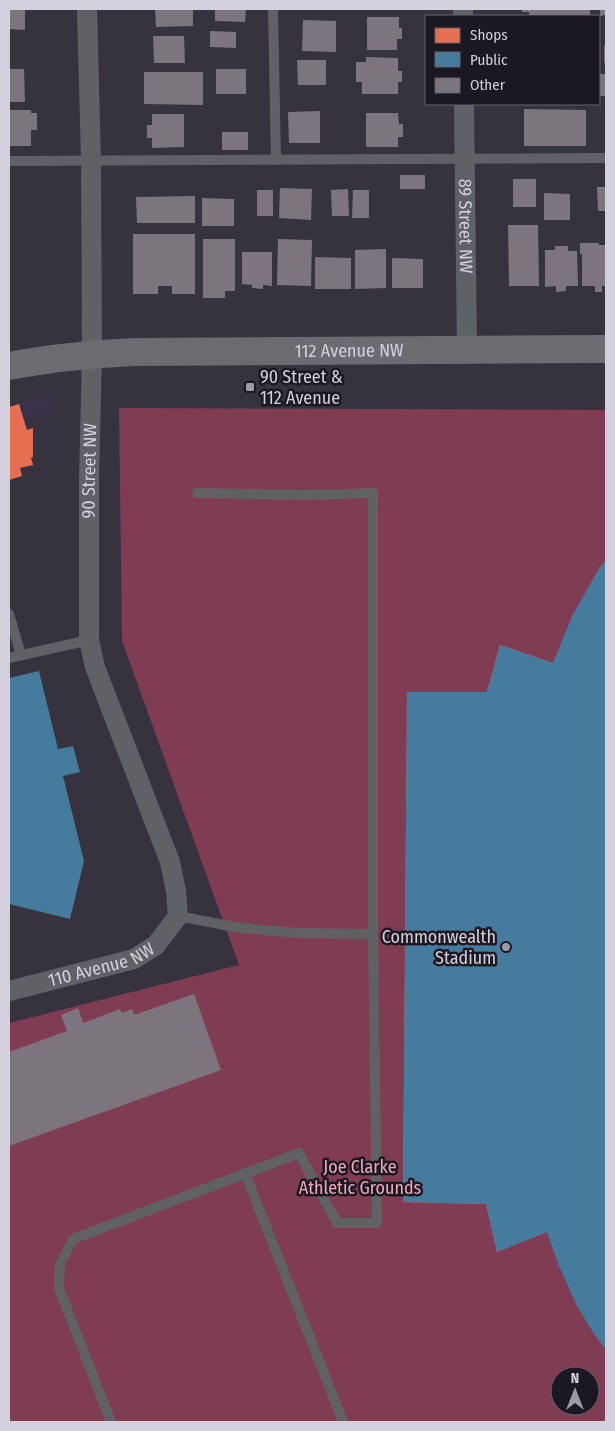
<svg xmlns="http://www.w3.org/2000/svg" width="615" height="1431" font-family="'Fira Sans Condensed',sans-serif">
  <rect width="100%" height="100%" fill="#36323e"/>
  <path fill="#3a324b" d="M50,394v16l-41,13v-16z"/>
  <path fill="#803c53" fill-rule="evenodd" d="M119,408l487,2v1012h-597v-399l230,-58 -117,-324zM560,1376h30v30h-30z"/>
  <g fill="#e76f51">
    <path d="M19,404l8,26 6,-2v29l-2,1 2,7 -13,3 2,8 -13,4v-73z"/>
    <path d="M500,645l53,18 -11,41 -5,35 -2,37 -3,340 4,76 11,40 -50,20 -11,-48 -83,-2 4,-510h80z"/>
  </g>
  <g fill="#457b9d">
    <path d="M606,560v789l-10,-12 -19,-31 -18,-40 -12,-34 -50,20 -11,-48 -83,-2 4,-510h80l13,-47 53,18 19,-47 28,-49z"/>
    <path d="M39,671l19,78 15,-3 7,26 -17,4 21,85 -14,58 -61,-15v-226z"/>
  </g>
  <g fill="#7c757e">
    <path d="M9,9h16v21l-16,-1z"/>
    <path d="M155,9h38v17l-37,1z"/>
    <path d="M215,9h31l-1,13 -30,-1z"/>
    <path d="M522,9h68v7h-61v-4h-7z"/>
    <path d="M600,9h6v6l-6,1z"/>
    <path d="M367,17h32v11h3v11h-5v11h-30z"/>
    <path d="M303,20l33,1v31l-34,-1z"/>
    <path d="M210,31l26,1v16l-26,-1z"/>
    <path d="M153,36h31l1,27h-31z"/>
    <rect x="604" y="45" width="2" height="18"/>
    <path d="M366,57l32,1v13h4v11h-4v12h-36v-12h-6v-20h10z"/>
    <path d="M297,60h29v25h-28z"/>
    <path d="M9,69h15l1,33h-16z"/>
    <rect x="216" y="69" width="30" height="25"/>
    <path d="M144,72h59v33l-59,-1z"/>
    <rect x="599" y="74" width="7" height="22"/>
    <path d="M524,109l62,1v36h-62z"/>
    <path d="M9,110h22v3h6v17h-6v16h-22z"/>
    <path d="M320,111v32h-31l-1,-31z"/>
    <path d="M366,113h32l1,11h4v13h-5v10h-32z"/>
    <path d="M152,114h32v33l-32,1v-10h-5v-13h5z"/>
    <rect x="222" y="132" width="26" height="18"/>
    <rect x="400" y="175" width="25" height="14"/>
    <rect x="513" y="179" width="23" height="28"/>
    <path d="M597,187h9v24h-8z"/>
    <path d="M280,188l32,1 -1,31 -32,-2z"/>
    <path d="M348,189l1,27h-17l-1,-26z"/>
    <rect x="257" y="190" width="16" height="26"/>
    <path d="M353,190h16v28h-17z"/>
    <path d="M544,193l26,1v26h-26z"/>
    <path d="M195,196v27h-58l-1,-26z"/>
    <path d="M202,198l32,1v27h-32z"/>
    <path d="M508,225h30l1,61h-30z"/>
    <path d="M133,234h62v60h-23v-8h-14v8h-25z"/>
    <path d="M203,239h32v52h-10v7h-22z"/>
    <path d="M278,239l34,1 -1,46 -34,-1z"/>
    <path d="M580,243h19v2h7v41h-4v6h-7v-6h-13v-32h-2z"/>
    <path d="M555,246h13v5h9l1,35h-12v5l-10,1v-6l-11,1v-37h10z"/>
    <path d="M386,249v39l-31,1v-39z"/>
    <path d="M242,252h30v34l-9,-1v4l-11,-1v-3l-10,-1z"/>
    <path d="M315,257l36,1v31h-36z"/>
    <path d="M392,258l31,1v29h-31z"/>
    <path d="M194,994l27,76 -212,76v-94l58,-21 -6,-16 17,-7 5,15 37,-14 2,4 10,-4 2,6z"/>
  </g>
  <g fill="none" stroke-linecap="round" stroke-linejoin="round">
    <g stroke="#606165" stroke-width="10">
      <path d="M273,9l3,151"/>
      <path d="M9,161l597,-3"/>
      <path d="M9,614l12,41"/>
      <path d="M9,658l80,-18"/>
      <path d="M178,916l62,12 59,5 74,1"/>
      <path d="M245,1173l86,218 12,31"/>
      <path d="M111,1422l-52,-134 1,-24 13,-25 226,-86 38,70h40l-4,-289v-441l-69,2 -107,-2"/>
    </g>
    <g stroke="#606165" stroke-width="20">
      <path d="M463,9v7"/>
      <path id="s1" d="M464,104l3,246"/>
      <path id="s2" d="M9,991l125,-32 22,-14 22,-29 -2,-25 -6,-29 -75,-195 -6,-27v-159l3,-127 -1,-193 -4,-152"/>
    </g>
    <path stroke="#6b6b70" stroke-width="28" id="s3" d="M9,366c42,-8 83,-12 126,-14l471,-3"/>
  </g>
  <g fill="#9d99a5" stroke="#1b1821" stroke-width="2">
    <rect x="245" y="382" width="10" height="10" rx="2.5"/>
    <circle cx="506" cy="947" r="5"/>
  </g>
  <g text-anchor="middle" stroke-width="5" stroke-linejoin="round" paint-order="stroke">
    <g font-size="18" fill="#d4d0dd" stroke="#1b1821">
      <text dy="6" stroke="none"><textPath href="#s1" startOffset="122">89 Street NW</textPath></text>
      <text dy="6" stroke="none"><textPath href="#s3" startOffset="341">112 Avenue NW</textPath></text>
      <text dy="6" stroke="none"><textPath href="#s2" startOffset="652">90 Street NW</textPath></text>
      <text dy="6" stroke="none"><textPath href="#s2" startOffset="96">110 Avenue NW</textPath></text>
    </g>
    <g font-size="18" fill="#d4d0dd" stroke="#1b1821" text-anchor="start">
      <text x="260" y="383">90 Street &amp;<tspan x="260" dy="21">112 Avenue</tspan></text>
      <text x="496" y="943" text-anchor="end">Commonwealth<tspan x="496" dy="21">Stadium</tspan></text>
    </g>
    <g font-size="18" fill="#f1a8bb" stroke="#1b1821">
      <text x="360" y="1173">Joe Clarke<tspan x="360" dy="21">Athletic Grounds</tspan></text>
    </g>
  </g>
  <rect width="615" height="1431" fill="none" stroke="#d4d0dd" stroke-width="20"/>
  <rect x="425" y="15" width="175" height="90" fill="#1b1821" stroke="#65626c"/>
  <rect x="435" y="28" width="25" height="15" fill="#e76f51" stroke="#65626c"/>
  <text x="470" y="40" font-size="15" fill="#d4d0dd">Shops</text>
  <rect x="435" y="52" width="25" height="15" fill="#457b9d" stroke="#65626c"/>
  <text x="470" y="65" font-size="15" fill="#d4d0dd">Public</text>
  <rect x="435" y="78" width="25" height="15" fill="#7c757e" stroke="#65626c"/>
  <text x="470" y="90" font-size="15" fill="#d4d0dd">Other</text>
  <g transform="translate(575 1391)"><circle r="24" fill="#1b1821" stroke="#65626c"/>
  <path d="M0-4L9 19L0 12L-9 19Z" fill="#9d99a5"/>
  <text y="-8" font-size="14" font-weight="bold" text-anchor="middle" fill="#d4d0dd">N</text>
  </g>
</svg>
